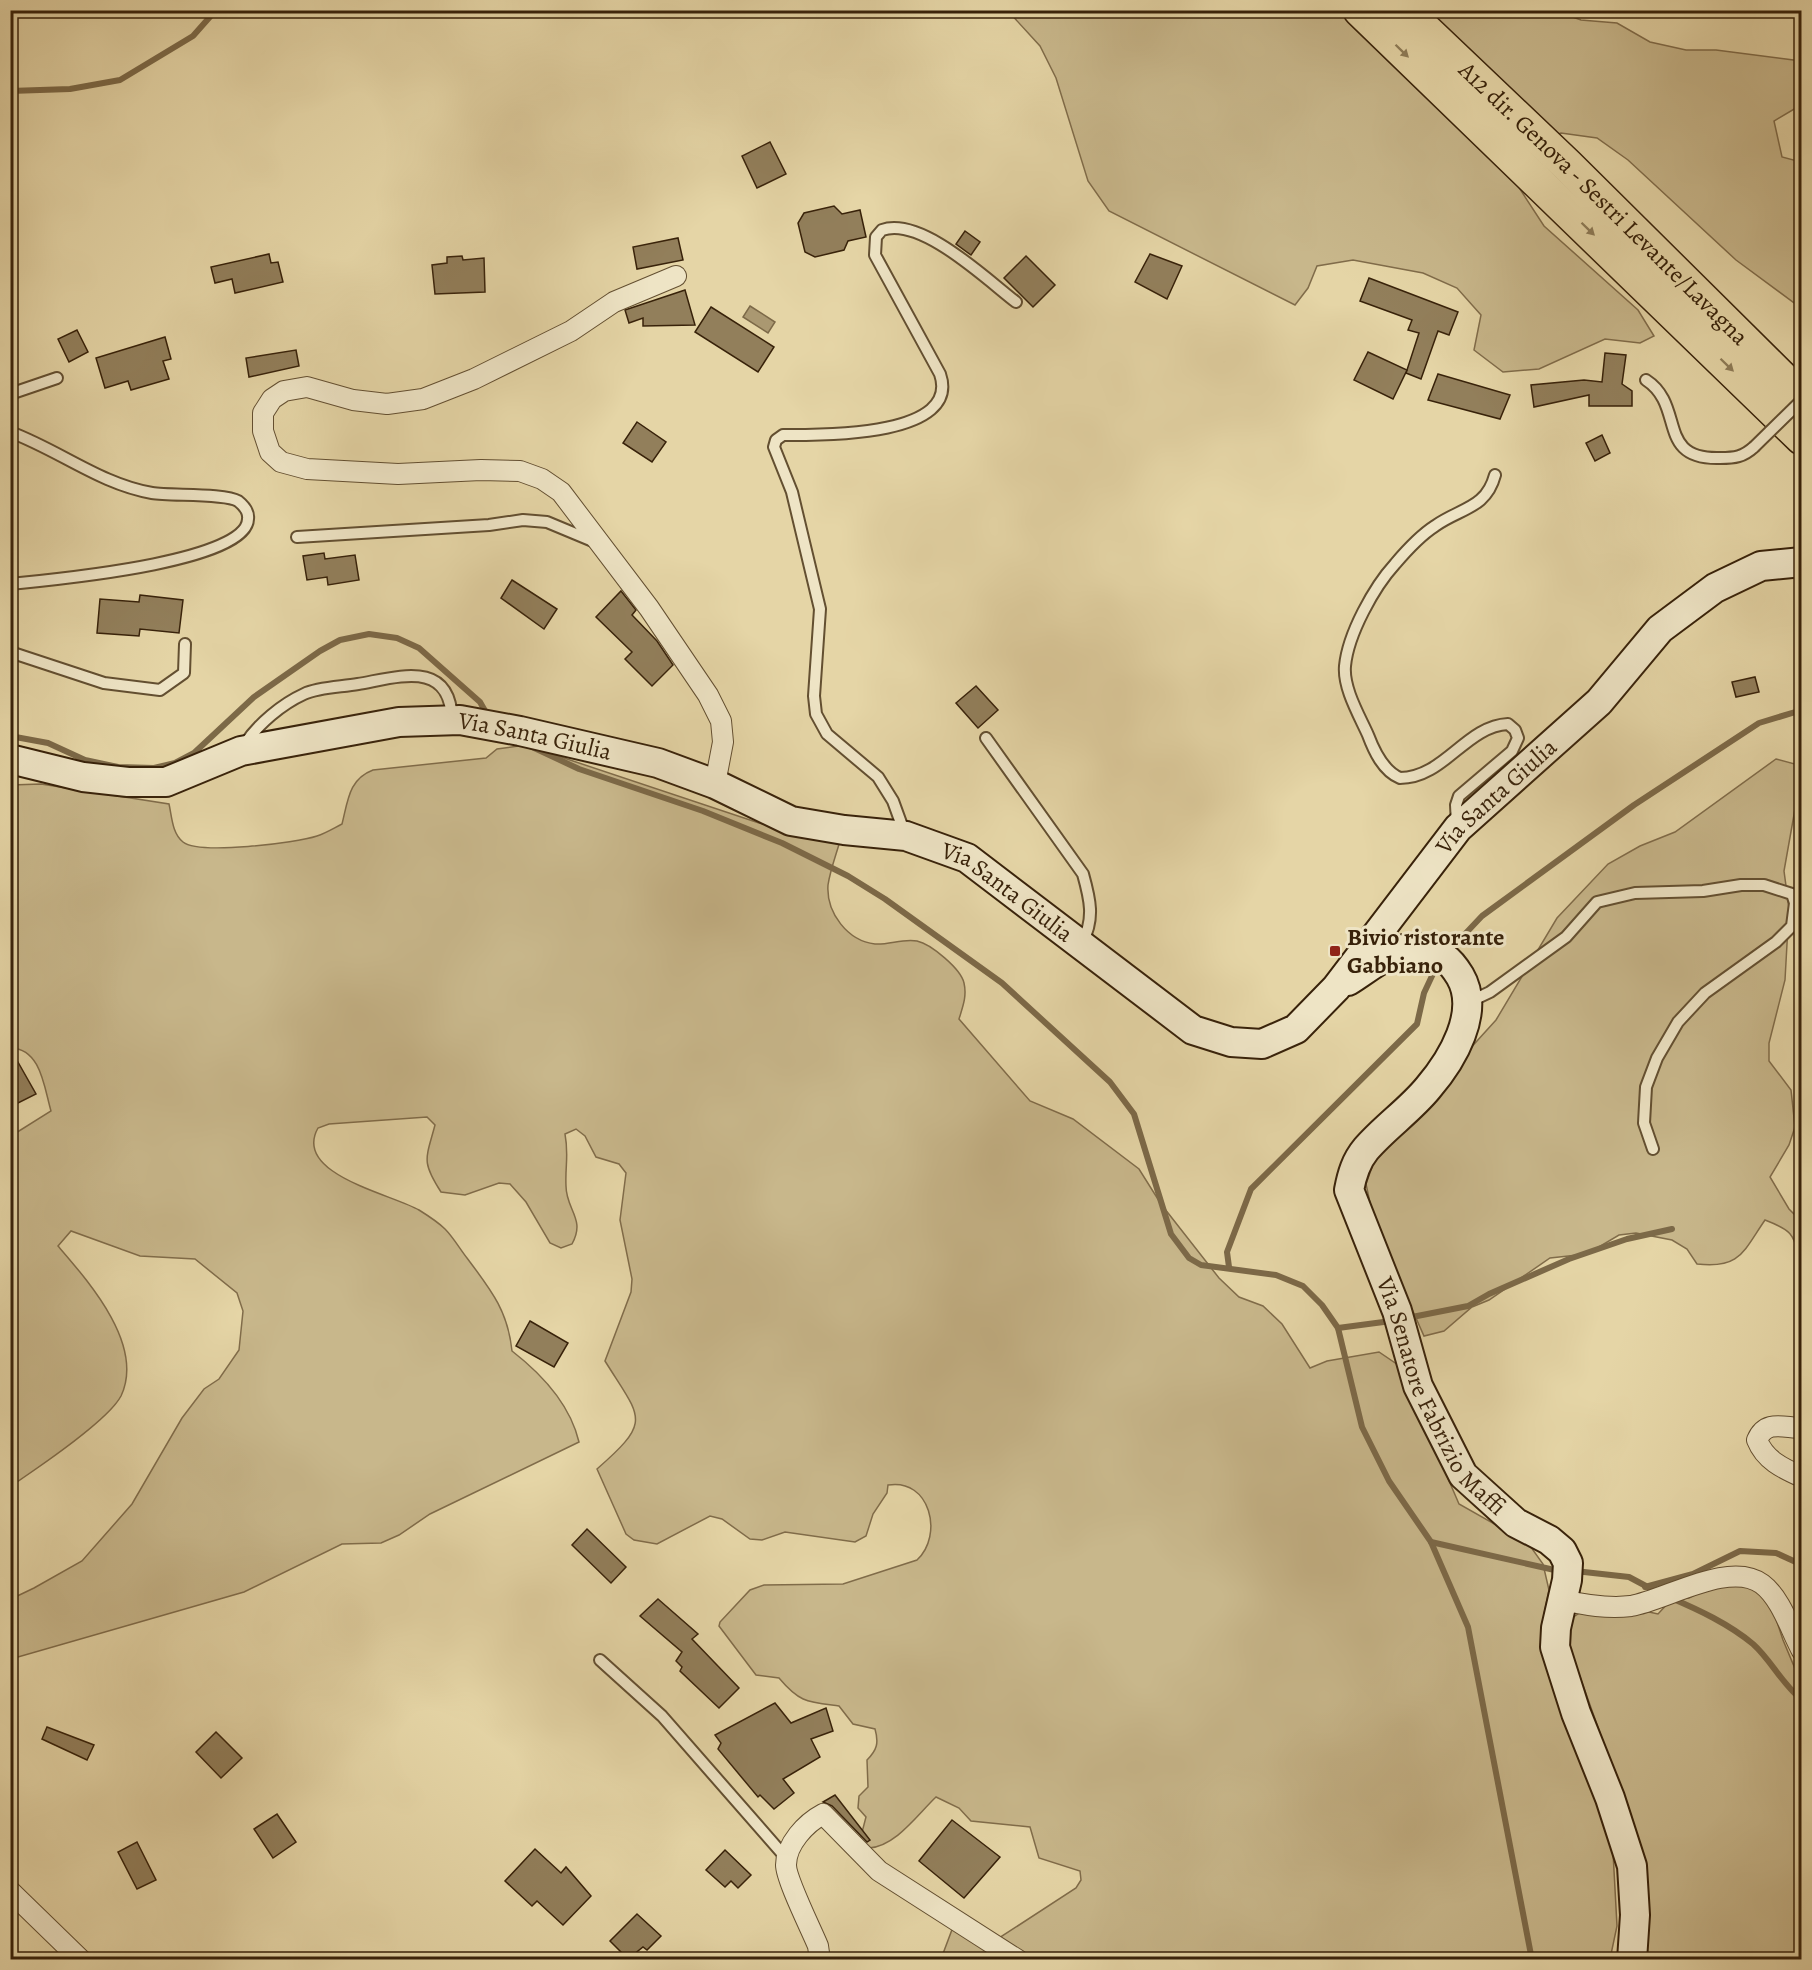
<svg xmlns="http://www.w3.org/2000/svg" width="1812" height="1970" font-family="Alegreya,serif">
  <rect width="100%" height="100%" fill="#e5d5a6"/>
  <filter id="stains"><feTurbulence type="fractalNoise" baseFrequency=".00333" numOctaves="4"/><feColorMatrix values="0 0 0 0 .2 0 0 0 0 .09 0 0 0 0 .02 0 0 0 .5 -.17"/></filter>
  <radialGradient id="worn" r=".72"><stop offset=".6" stop-color="#630" stop-opacity="0"/><stop offset="1" stop-color="#630" stop-opacity=".3"/></radialGradient>
  <g fill="#c8b78b" stroke="#806c4a" stroke-width="1.5">
    <path d="M1008,11h548l25,9 36,3 33,19 36,8h30l85,11v44l-27,16 8,36 19,5v146l-65,-48 -108,-100 -31,-22 -36,-5 -31,13 -14,37 28,43 94,84 16,26 -14,7 -35,-4 -66,30 -36,3 -29,-22 7,-35 -24,-27 -34,-15 -70,-13 -36,6 -9,22 -13,17 -186,-94 -21,-30 -32,-103 -16,-32z"/>
    <path d="M525,745l234,78 81,18c-4,14 -10,30 -12,44 -2,28 20,56 47,59 14,1 29,-6 42,-3 14,3 44,28 47,42 3,13 -1,23 -5,36l71,82 43,18 66,50 22,35 58,74 20,19 24,9 19,18 28,44 17,-7 52,-9 22,15 18,54 13,20 27,63 69,39 15,21 6,26 -5,24 3,51 48,121 18,66 4,74 -7,33h-669l12,-32 43,13 80,-52 5,-8 -1,-9 -41,-13 -9,-31 -59,-6 -12,-13 -23,-11c-19,18 -40,49 -67,51l-9,-8 6,-23 -8,-9 1,-12 9,-9 -1,-27c10,-10 12,-17 8,-31l-22,-5 -14,-18c-31,-4 -39,-3 -60,-28l-23,-3 -37,-49 1,-4 30,-32 14,-5 79,-1 74,-24c27,-25 13,-82 -29,-75l-1,8 -14,21 -7,22 -11,6 -70,-10 -23,8 -12,-1 -28,-20 -12,-3 -53,28 -23,-4 -8,-6 -29,-65c56,-49 44,-50 8,-108l26,-69 1,-13 -12,-59 6,-47 -7,-9 -23,-7 -11,-21 -9,-7 -11,5c4,21 0,32 1,52 0,24 20,33 6,58l-11,4 -11,-5 -24,-41 -16,-18 -11,-1 -34,12 -24,-3c-20,-31 -15,-33 -6,-67l-8,-8 -98,7 -11,4c-26,46 73,66 101,82 8,5 19,12 26,19 8,8 15,20 22,29 24,32 41,53 45,93 31,24 58,53 67,91l-149,72 -31,21 -18,8 -39,1 -98,48 -233,67v-60l23,-11 48,-27 50,-57 50,-86 22,-29 15,-10 20,-29 4,-39 -6,-18 -42,-34 -55,-3 -69,-25 -13,15c31,36 87,99 63,150 -13,25 -85,73 -110,90v-350l40,-25c-7,-24 -10,-62 -40,-63v-263l30,-1 128,20c3,13 3,29 14,38 16,13 113,1 134,-6 9,-3 17,-8 25,-12 6,-24 7,-45 31,-54l113,-12 11,-9z"/>
    <path d="M1776,759l19,5 5,17 -16,90 5,37 -4,72 -16,63v18l22,29 4,37 -6,18 -19,32 19,32 12,12v46c-9,-30 -2,-34 -36,-47 -22,32 -25,49 -68,44l-10,-15 -15,-9 -36,-7 -17,2 -32,19 -37,4 -61,42 -17,7 -28,24 -20,5 -49,-110 -9,-42 12,-34 118,-130 61,-102 51,-54 32,-18 35,-14z"/>
    <path d="M1723,1581l35,8 13,15 12,36 18,43v276h-158l-2,-111 -72,-202v-26l12,-8h68l9,2 13,-14 18,-2z"/>
  </g>
  <path fill="#aa9871" stroke="#7c6948" stroke-width="1.5" d="M750,306l25,16 -7,11 -25,-16z"/>
  <g fill="none" stroke-linecap="round" stroke-linejoin="round">
    <g stroke="#7c6948" stroke-width="6">
      <path d="M10,91l60,-2 50,-9 73,-44 23,-26"/>
      <path d="M10,736l38,7 37,17 33,7 36,1 21,-5 19,-10 60,-56 66,-46 20,-11 29,-6 28,4 22,10 61,54 8,14"/>
      <path d="M530,746l49,23 124,42 79,32 66,33 37,23 117,84 108,99 24,32 37,120 18,24 12,7 75,10 27,11 19,19 16,23 24,99 27,54 42,61 37,85 64,333"/>
      <path d="M1448,952l34,-36 152,-111 125,-82 43,-13"/>
      <path d="M1229,1267l-2,-15 24,-63 166,-165 7,-31 15,-32"/>
      <path d="M1407,1318l61,-12 21,-12 80,-35 58,-20 45,-10"/>
      <path d="M1338,1328l53,-7"/>
      <path d="M1431,1542l128,29"/>
      <path d="M1575,1571l54,6 30,16"/>
      <path d="M1645,1587l48,-13 47,-23 36,2 22,10 4,-1"/>
      <path d="M1671,1598c28,12 58,26 82,46 18,16 29,40 49,56"/>
    </g>
  </g>
  <g fill="#927f5b" stroke="#38220a" stroke-width="1.5">
    <path d="M770,142l16,32 -29,14 -15,-32z"/>
    <path d="M834,206l8,8 18,-4 6,27 -18,4 -4,9 -29,7 -10,-5 -7,-29 6,-10z"/>
    <path d="M965,231l15,11 -9,13 -15,-11z"/>
    <path d="M678,238l5,22 -46,9 -4,-22z"/>
    <path d="M269,254l2,9 7,-1 5,20 -48,11 -3,-14 -17,4 -4,-16z"/>
    <path d="M1150,254l32,12 -15,33 -32,-17z"/>
    <path d="M462,256l1,4 21,-2 1,34 -50,2 -3,-29 15,-2v-6z"/>
    <path d="M1026,256l29,29 -22,22 -29,-29z"/>
    <path d="M1369,278l89,34 -9,23 -11,-4 -17,48 -15,-6 13,-40 -11,-3 4,-10 -52,-19z"/>
    <path d="M685,290l10,35 -52,1v-8l-14,5 -4,-13z"/>
    <path d="M711,307l63,40 -16,25 -63,-40z"/>
    <path d="M77,330l11,22 -19,10 -11,-23z"/>
    <path d="M165,337l6,22 -8,2 6,18 -38,11 -3,-9 -23,7 -9,-30z"/>
    <path d="M296,350l3,16 -50,11 -3,-19z"/>
    <path d="M1368,352l39,18 -14,29 -39,-19z"/>
    <path d="M1605,353l21,2 -4,29 10,7v15h-43v-11l-55,12 -3,-22 53,-5 18,2z"/>
    <path d="M1438,374l72,21 -10,24 -72,-19z"/>
    <path d="M637,422l29,20 -14,20 -29,-19z"/>
    <path d="M1602,435l8,18 -15,8 -9,-18z"/>
    <path d="M324,553l1,6 30,-4 4,25 -31,5 -1,-8 -20,3 -4,-24z"/>
    <path d="M512,580l45,29 -13,20 -43,-31z"/>
    <path d="M621,591l15,19 -4,5 25,26 16,24 -21,21 -27,-27 7,-7 -36,-35z"/>
    <path d="M140,595l43,5 -4,33 -39,-4 -1,7 -42,-3 3,-34 39,3z"/>
    <path d="M1755,677l4,15 -23,5 -4,-15z"/>
    <path d="M976,686l22,24 -20,18 -22,-25z"/>
    <path d="M10,1048l26,46 -26,13z"/>
    <path d="M530,1321l38,22 -14,24 -38,-21z"/>
    <path d="M587,1529l39,38 -15,16 -39,-38z"/>
    <path d="M658,1599l40,35 -6,5 47,49 -20,20 -39,-37 2,-4 -6,-6 6,-9 -42,-36z"/>
    <path d="M775,1703l16,20 35,-15 7,23 -22,8 9,18 -37,22 11,14 -20,16 -14,-14 -2,2 -40,-48 3,-6 -6,-8z"/>
    <path d="M47,1727l47,18 -7,15 -45,-21z"/>
    <path d="M216,1732l26,26 -21,20 -25,-26z"/>
    <path d="M835,1795l35,45 -3,2 -35,-36 -9,-4z"/>
    <path d="M277,1814l19,28 -23,16 -19,-29z"/>
    <path d="M952,1820l48,37 -36,41 -45,-37z"/>
    <path d="M137,1842l19,38 -19,9 -19,-37z"/>
    <path d="M535,1849l26,24 5,-6 25,29 -28,29 -26,-24 -5,5 -27,-25z"/>
    <path d="M725,1850l26,25 -13,13 -7,-7 -6,6 -19,-17z"/>
    <path d="M637,1914l24,22 -14,14 -4,-3 -15,12 -18,-18z"/>
  </g>
  <g fill="none" stroke-linecap="round" stroke-linejoin="round">
    <g stroke="#634f31" stroke-width="14">
      <g id="lane">
        <path d="M1646,380c40,26 9,80 74,78 15,0 23,-1 34,-11"/>
        <path d="M10,394l47,-16"/>
        <path d="M10,432c49,18 90,52 142,61 18,3 73,0 86,8 5,4 11,11 10,18 -1,44 -201,61 -238,65"/>
        <path d="M297,537l192,-12 34,-5 24,2 48,20"/>
        <path d="M10,652l94,31 56,7 24,-17 1,-29"/>
        <path d="M986,738l97,136c7,25 12,45 -1,69"/>
        <path d="M245,744c13,-20 37,-40 59,-50 15,-7 38,-7 54,-10 41,-7 92,-25 94,36"/>
        <path d="M1457,824l-1,-19 3,-9 53,-45 6,-13 -3,-8 -7,-6c-42,2 -64,54 -108,54 -17,-7 -26,-27 -32,-43 -9,-20 -25,-47 -23,-69 3,-32 29,-79 50,-102 11,-13 26,-29 40,-38 25,-18 51,-17 60,-51"/>
        <path d="M905,834l-12,-33 -15,-24 -51,-43 -11,-20 -2,-18 6,-87 -28,-117 -18,-45 2,-7 7,-5c35,0 179,3 157,-61l-65,-119 1,-18 6,-7c39,-14 104,49 134,72"/>
        <path d="M1469,1002l21,-10 76,-55 31,-35 38,-9 68,-2 38,-6h23l28,9 3,9 -3,23 -16,16 -71,51 -27,29 -21,36 -11,29 -2,36 9,26"/>
        <path d="M600,1660l62,56 125,143"/>
      </g>
    </g>
    <g stroke="#634f31" stroke-width="22">
      <g id="street">
        <path d="M676,276l-62,26 -43,29 -97,48 -51,20 -36,5 -34,-4 -46,-13 -23,4 -12,8 -9,14v18l7,21 11,10 26,7 91,5 83,-4 39,1 22,8 19,13 88,116 59,87 13,26 2,21 -8,42"/>
        <path d="M1802,1428c-18,0 -36,-9 -45,12 8,20 25,28 45,37"/>
        <path d="M1562,1600c23,5 46,9 69,6 35,-6 99,-46 131,-22 19,14 29,47 40,67"/>
        <path d="M10,1891l71,69"/>
        <path d="M820,1960l-2,-14c-7,-17 -32,-67 -32,-81 0,-21 20,-42 37,-51l56,57 139,89"/>
      </g>
    </g>
    <g stroke="#38220a" stroke-width="32">
      <g id="secondary">
        <path id="s1" d="M10,759l73,18 45,5h38l75,-31 158,-29 61,-2 60,11 138,32 57,21 76,37 53,9 62,6 61,22 226,172 38,12 31,2 34,-15 40,-41 122,-160 141,-126 61,-73 55,-41 46,-22 41,-4"/>
        <path id="s2" d="M1348,981c20,-12 49,-38 73,-33 20,5 28,10 39,28 21,36 -8,84 -32,112 -18,22 -43,39 -62,61 -10,12 -14,25 -17,41l48,121 21,75 45,89 53,48 33,17 13,11 6,12 -1,17 -11,48 -1,19 21,66 34,85 22,68 3,49 -3,45"/>
      </g>
    </g>
    <g stroke="#38220a" stroke-width="36">
      <g id="highway">
        <path d="M1360,10l442,428"/>
        <path id="s3" d="M1404,10l163,155 235,233"/>
      </g>
    </g>
    <use href="#lane" stroke="#eee4c5" stroke-width="10"/>
    <use href="#street" stroke="#eee4c5" stroke-width="20"/>
    <use href="#secondary" stroke="#eee4c5" stroke-width="28"/>
    <use href="#highway" stroke="#e5d5a6" stroke-width="33"/>
    <g stroke="#634f31" stroke-width="14" stroke-linecap="butt">
      <path id="lane-bridge" d="M1754,447l48,-47"/>
    </g>
    <use href="#lane-bridge" stroke="#eee4c5" stroke-width="10"/>
  </g>
  <defs><path id="oneway-solid" d="M-6-.8H1V-3.2L6.5 0L1 3.2V.8H-6Z" transform="scale(1.5)"/></defs>
  <g fill="#8e7c58">
    <use href="#oneway-solid" transform="translate(1402 51) rotate(44)"/>
    <use href="#oneway-solid" transform="translate(1588 229) rotate(44)"/>
    <use href="#oneway-solid" transform="translate(1727 365) rotate(44)"/>
  </g>
  <rect fill="#8f2418" stroke="#eee4c5" stroke-width="2" x="1329" y="945" width="12" height="12" rx="3"/>
  <g text-anchor="middle" stroke-width="6" stroke-linejoin="round" paint-order="stroke">
    <g font-size="24" fill="#38220a" stroke="#eee4c5">
      <text dy="8" stroke="none"><textPath href="#s3" startOffset="278">A12 dir. Genova - Sestri Levante/Lavagna</textPath></text>
      <text dy="8" stroke="none"><textPath href="#s1" startOffset="538">Via Santa Giulia</textPath></text>
      <text dy="8" stroke="none"><textPath href="#s1" startOffset="1690">Via Santa Giulia</textPath></text>
      <text dy="8" stroke="none"><textPath href="#s1" startOffset="1042">Via Santa Giulia</textPath></text>
      <text dy="8" stroke="none"><textPath href="#s2" startOffset="615">Via Senatore Fabrizio Maffi</textPath></text>
    </g>
    <g font-size="24" font-weight="bold" fill="#38220a" stroke="#eee4c5" text-anchor="start">
      <text x="1347" y="945">Bivio ristorante<tspan x="1347" dy="28">Gabbiano</tspan></text>
    </g>
  </g>
  <rect width="1812" height="1970" fill="none" stroke="#e5d5a6" stroke-width="36"/>
  <rect x="12" y="12" width="1788" height="1946" fill="none" stroke="#38220a" stroke-width="3"/>
  <rect x="18" y="18" width="1776" height="1934" fill="none" stroke="#38220a" stroke-width="1.5"/>
  <rect width="100%" height="100%" filter="url(#stains)"/>
  <rect width="100%" height="100%" fill="url(#worn)"/>
</svg>
